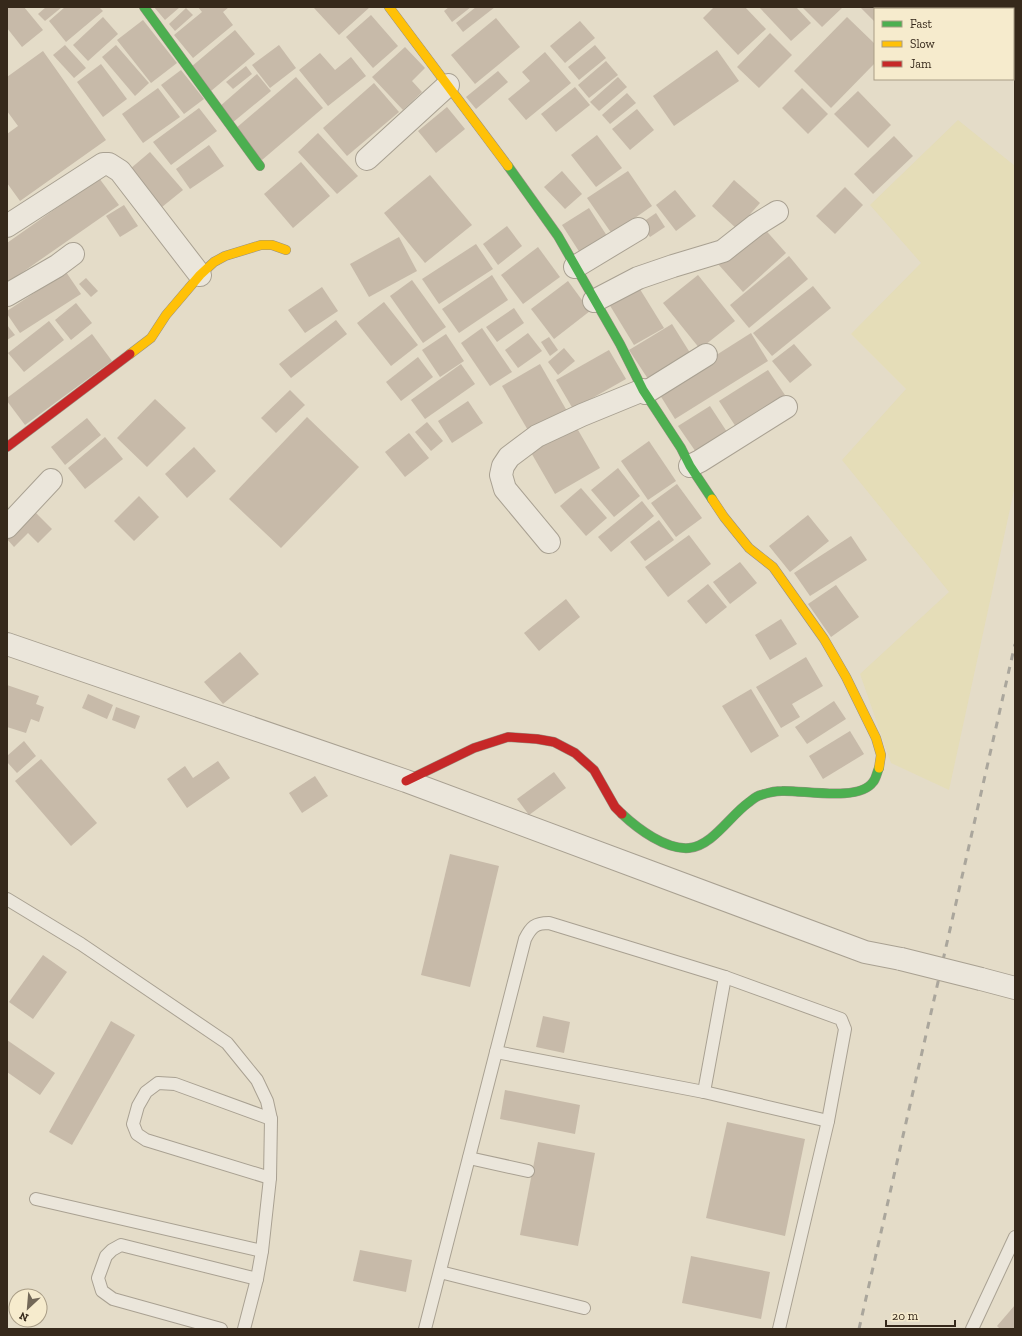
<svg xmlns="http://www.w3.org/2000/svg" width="1022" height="1336" font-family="'Zilla Slab',serif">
  <rect width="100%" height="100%" fill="#e4dcc8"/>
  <path fill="#e5ddb8" d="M958,120l57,46v320l-66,304 -58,-27 -31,-89 89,-82 -107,-132 64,-71 -55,-55 70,-71 -51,-58z"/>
  <g fill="#c7baa9">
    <path d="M8,7h16l19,23 -21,17 -15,-19z"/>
    <path d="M46,7h16l-17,14 -7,-7z"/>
    <path d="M65,7h34l4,4 -37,31 -17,-21z"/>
    <path d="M154,7h26l-15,13z"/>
    <path d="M198,7h31l-6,5 10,13 -40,33 -19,-23 28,-23z"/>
    <path d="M316,7h54l-31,28 -25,-27z"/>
    <path d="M449,7h22l-19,15 -8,-11z"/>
    <path d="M476,7h19l-32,25 -7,-9z"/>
    <path d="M714,7h31l21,22 -28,26 -35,-37z"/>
    <path d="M759,7h37l15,16 -20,18z"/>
    <path d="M802,7h41l-21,20z"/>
    <path d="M860,7h54l2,2h-41v13z"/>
    <path d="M943,7h33l-3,2h-28z"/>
    <path d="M186,8l7,7 -18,16 -6,-7z"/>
    <path d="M371,15l27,31 -25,22 -27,-31z"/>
    <path d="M103,17l15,17 -30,27 -15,-16z"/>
    <path d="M847,17l28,27v19l-44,45 -37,-37z"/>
    <path d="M496,18l24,29 -45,37 -24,-29z"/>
    <path d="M143,20l34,43 -26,20 -34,-43z"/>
    <path d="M580,21l15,17 -30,25 -15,-17z"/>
    <path d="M235,30l20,24 -44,37 -20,-24z"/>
    <path d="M770,33l22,22 -33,33 -22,-21z"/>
    <path d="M65,45l21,23 -12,10 -21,-23z"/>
    <path d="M116,45l33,38 -14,13 -33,-39z"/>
    <path d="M279,45l17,23 -26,20 -18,-23z"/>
    <path d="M595,45l11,13 -27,22 -11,-13z"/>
    <path d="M405,47l20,21 -13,13 10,11 -19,18 -31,-33z"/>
    <path d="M717,50l22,31 -65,45 -21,-30z"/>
    <path d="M43,51l63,89 -86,61 -13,-18v-49l11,-8 -11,-15v-34z"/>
    <path d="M545,52l26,31 -45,37 -18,-21 22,-18 -8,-9z"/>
    <path d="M320,53l15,17 16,-13 15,19 -38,30 -29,-36z"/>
    <path d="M606,61l12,14 -29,23 -11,-13z"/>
    <path d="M101,64l26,35 -24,18 -26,-35z"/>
    <path d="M246,66l6,8 -19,15 -7,-7z"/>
    <path d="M181,70l23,29 -20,15 -23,-29z"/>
    <path d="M498,71l10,11 -32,27 -10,-12z"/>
    <path d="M257,74l14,17 -39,32 -13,-16z"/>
    <path d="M296,77l27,31 -61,52 -27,-31z"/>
    <path d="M618,77l9,10 -28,24 -9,-9z"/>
    <path d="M374,83l25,29 -52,44 -24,-28z"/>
    <path d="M575,87l15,18 -34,27 -15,-18z"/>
    <path d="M158,88l22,29 -37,26 -21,-29z"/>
    <path d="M802,88l26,26 -20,20 -26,-26z"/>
    <path d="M858,91l33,34 -23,23 -34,-34z"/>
    <path d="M627,93l9,10 -26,21 -8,-9z"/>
    <path d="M447,107l18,22 -29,24 -18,-22z"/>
    <path d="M199,108l18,23 -46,34 -18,-23z"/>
    <path d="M637,109l17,21 -24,20 -18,-21z"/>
    <path d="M318,133l40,43 -21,18 -39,-42z"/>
    <path d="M597,135l25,33 -26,19 -25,-32z"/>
    <path d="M894,136l19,20 -40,38 -19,-20z"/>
    <path d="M209,145l15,21 -34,23 -14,-20z"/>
    <path d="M150,152l33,38 -21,17 -32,-38z"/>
    <path d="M301,162l29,34 -37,32 -29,-34z"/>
    <path d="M562,171l20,23 -17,15 -21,-22z"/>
    <path d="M628,171l24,35 -40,28 -25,-36z"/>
    <path d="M430,175l42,50 -47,38 -41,-50z"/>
    <path d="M99,178l20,27 -112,78v-40z"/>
    <path d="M734,180l26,23 -23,26 -25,-23z"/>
    <path d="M845,187l18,18 -28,29 -19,-18z"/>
    <path d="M675,190l21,26 -20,15 -20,-26z"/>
    <path d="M124,205l14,21 -18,11 -14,-21z"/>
    <path d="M589,208l20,31 -27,17 -20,-31z"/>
    <path d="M656,213l9,14 -15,10 -10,-13z"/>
    <path d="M761,225l25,28 -43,39 -25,-28z"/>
    <path d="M507,226l15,20 -24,19 -15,-21z"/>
    <path d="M399,237l18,34 -48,26 -19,-33z"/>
    <path d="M476,244l17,25 -54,35 -17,-25z"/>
    <path d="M538,247l22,30 -37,27 -22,-29z"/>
    <path d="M789,256l19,23 -59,49 -19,-23z"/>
    <path d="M66,272l15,22 -61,39 -13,-19v-3z"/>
    <path d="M492,275l16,25 -49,33 -17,-24z"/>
    <path d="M698,275l37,46 -35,28 -37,-46z"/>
    <path d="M86,278l12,13 -7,6 -12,-13z"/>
    <path d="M412,280l34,47 -23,16 -33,-47z"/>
    <path d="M568,281l22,30 -36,28 -23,-30z"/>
    <path d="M638,286l26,42 -30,17 -25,-41z"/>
    <path d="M813,286l18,22 -59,48 -19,-23z"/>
    <path d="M322,287l16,24 -33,22 -17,-23z"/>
    <path d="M384,302l34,43 -27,21 -34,-43z"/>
    <path d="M76,303l16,20 -21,17 -16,-20z"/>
    <path d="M514,308l10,15 -27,19 -11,-15z"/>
    <path d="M336,320l11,14 -56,44 -12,-14z"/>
    <path d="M49,321l15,19 -40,32 -16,-19z"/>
    <path d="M672,324l20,32 -42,26 -21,-32z"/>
    <path d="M7,325l8,10 -8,5z"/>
    <path d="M482,328l30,44 -22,14 -29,-43z"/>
    <path d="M528,333l14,18 -24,17 -13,-18z"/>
    <path d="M751,333l17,28 -93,58 -17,-27z"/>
    <path d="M92,334l20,27 -87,64 -18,-24v-3z"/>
    <path d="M446,334l18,27 -24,16 -18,-27z"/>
    <path d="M549,337l9,13 -8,6 -9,-14z"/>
    <path d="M794,344l18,21 -22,18 -18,-22z"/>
    <path d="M564,348l11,13 -17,14 -10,-13z"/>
    <path d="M609,350l17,29 -53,30 -17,-29z"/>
    <path d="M418,357l15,20 -32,24 -15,-19z"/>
    <path d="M461,364l14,20 -50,35 -14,-19z"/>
    <path d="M540,364l27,47 -38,21 -27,-46z"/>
    <path d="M768,370l17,25 -49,32 -17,-26z"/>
    <path d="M290,390l15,15 -29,28 -15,-15z"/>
    <path d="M155,399l31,29 -39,39 -30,-29z"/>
    <path d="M468,401l15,22 -31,20 -14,-22z"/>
    <path d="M710,406l19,29 -31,20 -20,-29z"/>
    <path d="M307,417l52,50 -78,81 -52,-49z"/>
    <path d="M87,418l14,17 -36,30 -14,-18z"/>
    <path d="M427,422l16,19 -12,10 -16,-19z"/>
    <path d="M574,423l26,45 -45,26 -26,-45z"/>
    <path d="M409,433l20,25 -24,19 -20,-25z"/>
    <path d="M105,437l18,22 -38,30 -17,-21z"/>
    <path d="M649,441l27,40 -28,19 -27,-39z"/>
    <path d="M194,447l22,24 -29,27 -22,-24z"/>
    <path d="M618,468l22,28 -26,21 -23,-27z"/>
    <path d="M677,484l25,34 -26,19 -25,-34z"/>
    <path d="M581,488l26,30 -21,18 -26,-30z"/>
    <path d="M139,496l20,21 -25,24 -20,-20z"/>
    <path d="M642,501l12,15 -43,36 -13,-15z"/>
    <path d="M35,512l17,17 -14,14 -10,-10 -14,14 -7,-8z"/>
    <path d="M808,515l21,26 -39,31 -21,-26z"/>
    <path d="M659,520l15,20 -29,21 -15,-19z"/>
    <path d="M689,535l22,29 -43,33 -23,-30z"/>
    <path d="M851,536l16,24 -57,36 -16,-23z"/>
    <path d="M740,562l17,21 -27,21 -17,-22z"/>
    <path d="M708,584l19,23 -21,17 -19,-23z"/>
    <path d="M836,585l23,32 -28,20 -23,-33z"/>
    <path d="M566,599l14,18 -41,34 -15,-18z"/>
    <path d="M781,619l16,25 -27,16 -15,-25z"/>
    <path d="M240,652l19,22 -36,30 -19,-22z"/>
    <path d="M806,657l17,29 -31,18 8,13 -19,11 -25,-41z"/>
    <path d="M7,685l32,11 -3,8 8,3 -5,15 -8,-3 -5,14 -19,-6z"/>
    <path d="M751,689l28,47 -28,17 -29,-47z"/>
    <path d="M88,694l25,11 -6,14 -25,-11z"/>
    <path d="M834,701l12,18 -39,25 -12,-17z"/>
    <path d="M116,707l24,9 -5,13 -23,-9z"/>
    <path d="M850,731l14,23 -41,25 -14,-23z"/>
    <path d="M24,741l12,15 -19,17 -10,-11v-6z"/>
    <path d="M41,759l56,64 -26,23 -56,-65z"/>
    <path d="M218,761l12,17 -43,30 -20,-29 18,-13 8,12z"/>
    <path d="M554,772l12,16 -37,27 -12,-16z"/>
    <path d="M315,776l13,20 -26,17 -13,-20z"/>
    <path d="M450,854l49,12 -29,121 -49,-12z"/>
    <path d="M43,955l24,17 -34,47 -24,-17z"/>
    <path d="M543,1016l27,6 -6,31 -28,-6z"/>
    <path d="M111,1021l24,14 -63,110 -23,-13z"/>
    <path d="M7,1040l48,33 -15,22 -33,-23z"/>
    <path d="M505,1090l75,15 -5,29 -75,-15z"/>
    <path d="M727,1122l78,17 -20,97 -79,-18z"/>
    <path d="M538,1142l57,11 -17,93 -58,-11z"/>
    <path d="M360,1250l52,10 -6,32 -53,-11z"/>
    <path d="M691,1256l79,16 -9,47 -79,-16z"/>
    <path d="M1015,1305v24h-15l-3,-3z"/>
  </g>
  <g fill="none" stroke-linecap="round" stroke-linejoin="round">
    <g stroke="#a9a192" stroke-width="14">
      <g id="lane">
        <path d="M7,899l74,45 146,99 30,37 10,21 4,18 -1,59 -8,73 -5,28 -13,50"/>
        <path d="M496,1052l208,40 124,29"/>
        <path d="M704,1092l21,-115"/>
        <path d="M469,1158l59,13"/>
        <path d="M270,1178l-124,-38 -9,-6 -4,-10 5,-18 8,-14 12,-9 17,1 96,35"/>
        <path d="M36,1199l226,52"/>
        <path d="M440,1272l144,36"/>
        <path d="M221,1329l-108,-30 -11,-8 -4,-13 8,-22 6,-6 9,-5 136,34"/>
        <path d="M425,1329l100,-390c6,-12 10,-16 24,-16l176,54 116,42 4,10 -17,92 -49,208"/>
        <path d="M972,1329l43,-92"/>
      </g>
    </g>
    <g stroke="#a9a192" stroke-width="24">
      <g id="street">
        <path d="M920,7l2,2"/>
        <path d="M1013,57l2,-1"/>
        <path d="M367,159l81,-74"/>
        <path d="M7,226l96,-62h6l11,7 80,104"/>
        <path d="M575,267l63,-38"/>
        <path d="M7,295l50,-29 16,-12"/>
        <path d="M594,301l44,-23 35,-12 50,-15 33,-26 21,-13"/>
        <path d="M645,393l61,-38"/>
        <path d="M690,466l10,-5 86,-54"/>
        <path d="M7,527l44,-47"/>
        <path d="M549,542l-44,-53 -4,-14 2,-9 6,-9 28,-21 45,-21 61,-25"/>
        <path d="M7,644l399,137 459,171 36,7"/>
        <path d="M981,979l34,9"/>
      </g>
    </g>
    <g stroke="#989082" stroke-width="10">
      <g id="fast">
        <path d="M144,7l116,159"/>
        <path d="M508,166l50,70 62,108 23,46 38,58 9,18 22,33"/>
        <path d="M622,814c16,15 44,36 67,34 23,-2 41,-32 59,-45 4,-3 8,-7 13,-8 6,-2 14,-4 21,-4 22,-1 77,11 91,-9 3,-3 4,-10 6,-14"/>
      </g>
    </g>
    <g stroke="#989082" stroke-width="10">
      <g id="slow">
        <path d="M389,7l119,159"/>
        <path d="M130,354l21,-16 15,-23 34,-40 14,-13 11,-6 36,-11h11l14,5"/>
        <path d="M712,499l12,18 25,31 24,19 51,72 22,38 30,61 5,17 -2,13"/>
      </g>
    </g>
    <g stroke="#989082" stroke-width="10">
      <g id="jam">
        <path d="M7,447l123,-93"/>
        <path d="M406,781l68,-33 34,-11 29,2 17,3 21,11 19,17 21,37 7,7"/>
      </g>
    </g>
    <use href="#lane" stroke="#ebe6db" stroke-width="12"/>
    <use href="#street" stroke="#ebe6db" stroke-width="22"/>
    <use href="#fast" stroke="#4caf50" stroke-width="9"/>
    <use href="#slow" stroke="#ffc107" stroke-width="9"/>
    <use href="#jam" stroke="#c62828" stroke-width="9"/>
    <path stroke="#aaa69c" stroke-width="3" stroke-dasharray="7 7" stroke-linecap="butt" d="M859,1329l156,-685"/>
    <g stroke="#a9a192" stroke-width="24" stroke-linecap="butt">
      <path id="street-bridge" d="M901,959l80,20"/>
    </g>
    <use href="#street-bridge" stroke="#ebe6db" stroke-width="22"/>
  </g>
  <rect width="1022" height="1336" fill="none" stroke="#36291b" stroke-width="16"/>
  <rect x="874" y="8" width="140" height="72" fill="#f6ebcd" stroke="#a99d86"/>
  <rect x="882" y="21" width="20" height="6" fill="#4caf50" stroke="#a99d86"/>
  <text x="910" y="28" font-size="12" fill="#36291b">Fast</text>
  <rect x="882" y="41" width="20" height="6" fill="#ffc107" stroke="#a99d86"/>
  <text x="910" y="48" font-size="12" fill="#36291b">Slow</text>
  <rect x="882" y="61" width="20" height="6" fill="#c62828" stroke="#a99d86"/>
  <text x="910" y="68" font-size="12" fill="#36291b">Jam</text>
  <g transform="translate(28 1308) rotate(206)"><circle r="19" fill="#f6ebcd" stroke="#a99d86"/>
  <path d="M0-3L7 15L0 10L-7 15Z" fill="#736858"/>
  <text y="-6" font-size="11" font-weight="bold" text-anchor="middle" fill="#36291b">N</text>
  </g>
  <path d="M886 1320v6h69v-6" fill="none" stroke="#36291b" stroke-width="2"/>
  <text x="892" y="1320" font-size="12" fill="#36291b" stroke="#f6ebcd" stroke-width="3" paint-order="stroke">20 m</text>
</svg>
